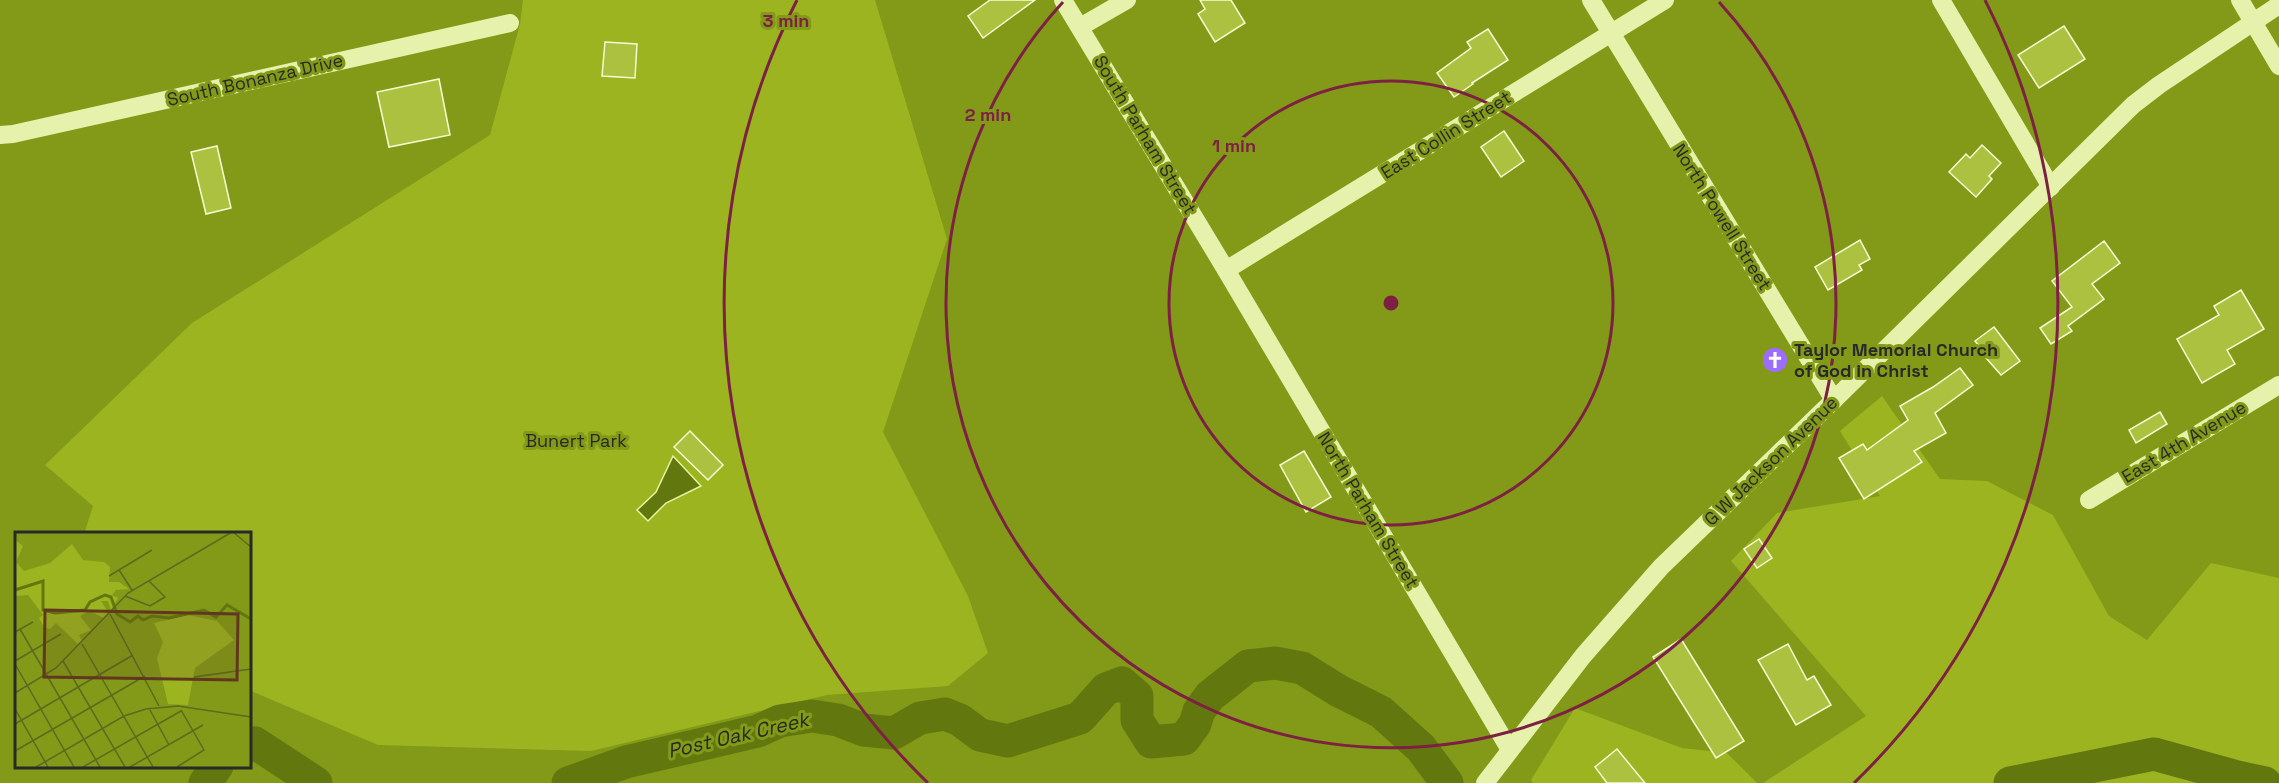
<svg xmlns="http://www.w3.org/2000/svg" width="2279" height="783" font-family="'Space Grotesk',sans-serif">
  <rect width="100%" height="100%" fill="#829a17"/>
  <g fill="#9bb41f">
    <path d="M523,0h352l72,239 -64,193 85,164 20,57 -40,33 -121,9 -236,56 -213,-6 -129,-55v-156h-165l9,-28 -48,-41 147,-142 298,-188 30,-111z"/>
    <path d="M1882,396l58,83 47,2 66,34 56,101 38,24 64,-77 68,15v205h-516l103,-67 -135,-155 46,-48 103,-17 -40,-65z"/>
    <path d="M1575,708l107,40 45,5 30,30h-224l-2,-3z"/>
  </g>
  <path fill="#63770f" stroke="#e7f49f" stroke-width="1.5" d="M673,456l28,30 -35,17 -18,18 -11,-11 19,-18z"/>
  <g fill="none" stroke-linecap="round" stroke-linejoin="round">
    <g stroke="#63770f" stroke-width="33">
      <path d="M249,746l6,-3 61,40"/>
      <path d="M205,783l12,-17"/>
      <path d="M568,783l58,-21 132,-31 22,-10 32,-5 26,4 26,10 30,3 26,-15 25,-4 15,6 20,15 28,6 72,-23 26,-29 16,-6 15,13v24l14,22 33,-3 11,-15 4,-13 11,-15 38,-30 27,-3 27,5 37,23 42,21 40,36 26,35"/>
      <path d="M2010,783l144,-29 83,23 28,6"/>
    </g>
  </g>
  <g fill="#abc13f" stroke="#f6fcd4" stroke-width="1.5">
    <path d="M990,0h45l-52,38 -15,-22z"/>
    <path d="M1200,0h31l14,23 -30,19 -17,-28 7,-5z"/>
    <path d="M2064,26l21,33 -46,29 -21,-33z"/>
    <path d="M1488,29l20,31 -36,23 1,1 -19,13 -17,-24 34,-25 -4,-6z"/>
    <path d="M605,42l32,2 -2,34 -33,-2z"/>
    <path d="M439,79l11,56 -61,12 -12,-55z"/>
    <path d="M1504,131l20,30 -23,16 -20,-30z"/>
    <path d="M1982,145l19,18 -12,13 3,3 -16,18 -27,-25 17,-18 4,4z"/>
    <path d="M217,146l14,62 -25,6 -15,-62z"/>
    <path d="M1860,240l10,19 -11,6 3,5 -34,20 -13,-23z"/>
    <path d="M2104,241l16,22 -28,21 12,15 -36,27 4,5 -21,13 -11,-16 32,-21 -20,-26z"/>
    <path d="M2241,290l23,39 -37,21 8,14 -33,19 -25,-44 42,-24 -5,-9z"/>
    <path d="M1994,327l26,34 -19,14 -22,-25 2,-2 -6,-7z"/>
    <path d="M1960,368l13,17 -38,28 11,20 -32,18 8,11 -58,37 -25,-41 24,-14 4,6 41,-30 -8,-14 33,-19z"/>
    <path d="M2160,412l7,12 -31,19 -7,-13z"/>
    <path d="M690,431l33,34 -15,15 -34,-33z"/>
    <path d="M1304,451l27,46 -25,15 -26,-47z"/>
    <path d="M1759,539l13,19 -15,10 -13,-19z"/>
    <path d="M1681,639l63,102 -28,17 -63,-101z"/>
    <path d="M1788,644l19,36 7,-4 17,29 -35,20 -38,-65z"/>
    <path d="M1617,749l28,34h-38l-12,-16z"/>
  </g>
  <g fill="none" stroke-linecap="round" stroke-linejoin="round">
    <g stroke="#e6f2ac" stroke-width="18">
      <path d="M1063,0l163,270 284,480"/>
      <path d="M1591,0l243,400"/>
      <path d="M1941,0l110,187"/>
      <path d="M2240,0l39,66"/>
      <path d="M1080,27l47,-27"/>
      <path d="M0,135l13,-1 497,-111"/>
      <path d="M1226,270l439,-270"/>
      <path d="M2089,500l190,-115"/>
      <path d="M1485,783l98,-127 78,-89 173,-167 299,-295 26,-20 120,-80"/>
    </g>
  </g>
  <g fill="none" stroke="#7d2044" stroke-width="3">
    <circle cx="1391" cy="303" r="222"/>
    <path d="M1719 2A445 445 0 1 1 1063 2"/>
    <path d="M928 783A667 667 0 0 1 797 0M1985 0A667 667 0 0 1 1854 783"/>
  </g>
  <defs>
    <g id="church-disc" transform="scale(1.35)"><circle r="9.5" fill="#9d6dff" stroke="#829a17"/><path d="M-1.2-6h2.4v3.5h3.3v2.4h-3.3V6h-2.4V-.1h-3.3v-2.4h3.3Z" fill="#fff"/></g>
  </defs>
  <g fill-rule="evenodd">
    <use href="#church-disc" x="1775" y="360"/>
  </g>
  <g text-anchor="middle" stroke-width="6" stroke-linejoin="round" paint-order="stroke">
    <g font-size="18" fill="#292929" stroke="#829a17">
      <text transform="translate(255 80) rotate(-13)" y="6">South Bonanza Drive</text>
      <text transform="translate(1145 135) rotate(59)" y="6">South Parham Street</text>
      <text transform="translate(1446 135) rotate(-32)" y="6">East Collin Street</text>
      <text transform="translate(1722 217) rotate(58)" y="6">North Powell Street</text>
      <text transform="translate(2184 442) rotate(-31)" y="6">East 4th Avenue</text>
      <text transform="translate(1771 461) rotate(-44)" y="6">G W Jackson Avenue</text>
      <text transform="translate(1368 510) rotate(59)" y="6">North Parham Street</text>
    </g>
    <g font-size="18" font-weight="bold" fill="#292929" stroke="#829a17" text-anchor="start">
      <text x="1794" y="356">Taylor Memorial Church<tspan x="1794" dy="21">of God in Christ</tspan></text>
    </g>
    <g font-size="18" fill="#282824" stroke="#829a17">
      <text x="576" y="447">Bunert Park</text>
    </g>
    <g font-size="20" font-style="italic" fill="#272822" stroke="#829a17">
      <text transform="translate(738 735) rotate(-13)" y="7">Post Oak Creek</text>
    </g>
  </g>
  <g transform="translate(15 532)">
    <rect width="236" height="236" fill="#829a17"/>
    <path d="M0,8l8,6 -7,16 8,9 26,-8 22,-19 11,16 21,2 6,5 -1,15h10l10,7 -13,1 -4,5 6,3 -7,12 -3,-9h-7l7,11 -4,6 -15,-7 -9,5 11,14 -12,5 3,6 -4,3 -22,-21 -6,6 -6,-2 -5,-9 4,-3 -15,-20 -13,1zM173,83l29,6 17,19 -39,28 -7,37 -20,-1 -11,-46 6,-16 -9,-19z" fill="#9bb41f"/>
    <path fill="none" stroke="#63770f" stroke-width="3" d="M0,58l28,-9v29l12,3 30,-3 5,-8 15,-7 6,2 6,17 13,8 8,-6 5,4 9,-4 17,2 35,-8 12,7 11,-12 24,14"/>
    <path fill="none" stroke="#5b6a1f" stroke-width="1.5" d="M218,0l18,15M104,38l13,20M94,44l43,-26M110,64l25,10 15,-9 -16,-16M95,82l49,92M5,97l80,138M0,100l18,-10M67,112l71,123M0,129l46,-27M48,129l62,106M0,132l59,103M179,145l57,-8M0,161l41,-25 72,-75 104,-61M0,177l33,58M135,178l19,35M0,192l118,-69M0,219l130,-75M21,235l88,-51 22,-7 32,-3 73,11M68,235l98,-56M115,235l73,-42M162,235l27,-17 -23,-40"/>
    <path fill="#623720" fill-opacity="0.15" stroke="#623720" stroke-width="3" d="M30,78l193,4 -1,66 -193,-3z"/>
    <rect width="236" height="236" fill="none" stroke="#292929" stroke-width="3"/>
  </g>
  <circle cx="1391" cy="303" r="9" fill="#7d2044" stroke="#829a17" stroke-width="3"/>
  <g font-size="18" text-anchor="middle" font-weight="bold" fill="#7d2044" stroke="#829a17" stroke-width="6" stroke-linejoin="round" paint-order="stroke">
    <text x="786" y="27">3 min</text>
    <text x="988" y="121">2 min</text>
    <text x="1234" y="152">1 min</text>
  </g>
</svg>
